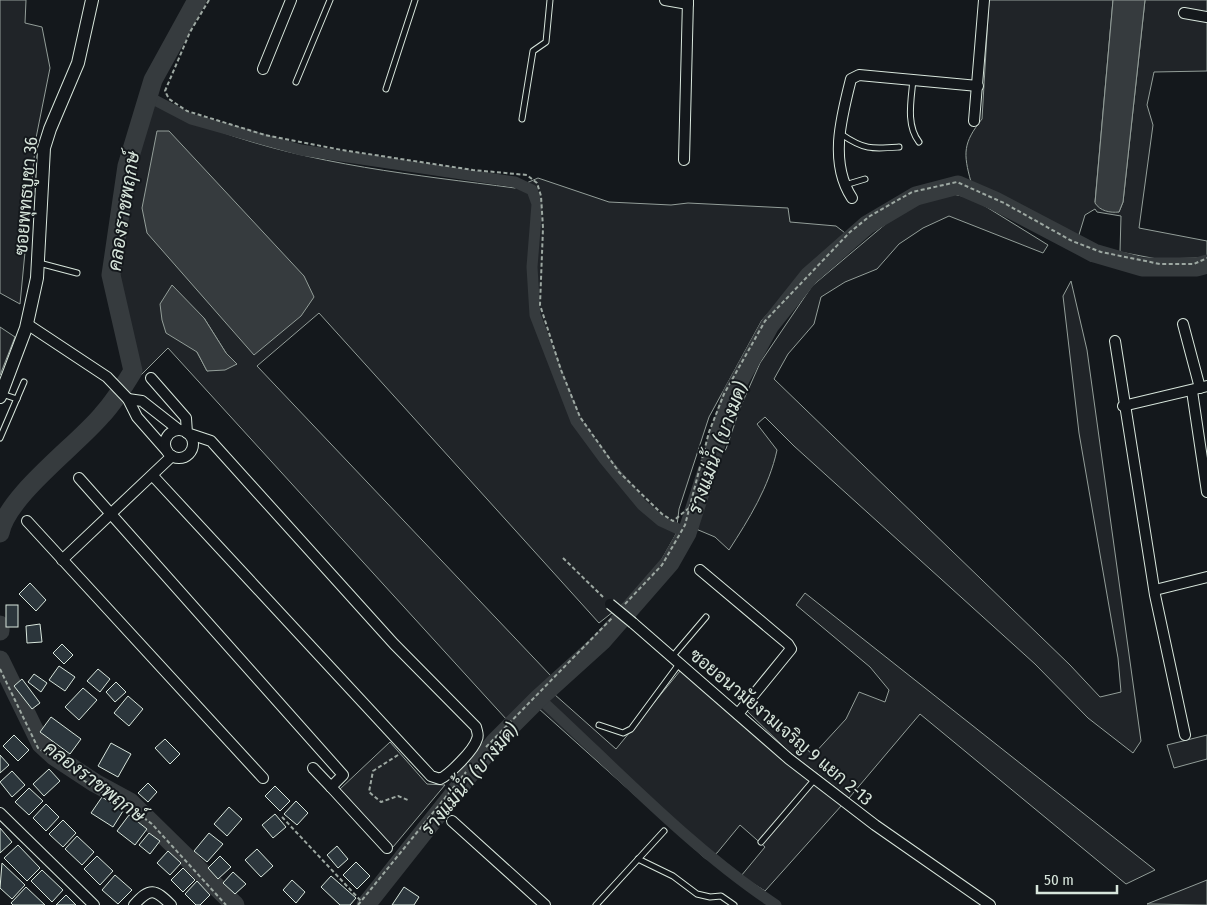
<svg xmlns="http://www.w3.org/2000/svg" width="1207" height="905" font-family="'Fira Sans Condensed',Sarabun,sans-serif">
  <rect width="100%" height="100%" fill="#14181c"/>
  <g fill="#202428" stroke="#939e99" fill-rule="evenodd">
    <path d="M0,0h26l-1,23 17,4 8,41 -14,70 -16,166 -20,-11z"/>
    <path d="M989,0h124l-18,202 24,10 4,-10 22,-202h62v71l-53,1 -7,33 6,20 -14,103 68,13v15l-6,2 -44,1 -37,-7 1,-36 -24,-4 -2,-3 -10,6 -7,23 -107,-56c-8,-29 -8,-39 11,-63z"/>
    <path d="M150,102c22,9 44,20 66,28 96,35 200,45 299,58l23,-10 71,24 62,3 17,-2 100,5 2,14 46,4 13,10 -16,9 -71,75 -53,97 -30,92 -3,25 -18,32 -35,38 -24,19 -280,-310 -62,53 294,310 -44,44 -339,-372 -38,38 -5,-16 -2,-60 -5,-29 2,-21 4,-40zM204,318l22,35 11,11 -30,7 -10,-19z"/>
    <path d="M948,193l24,5 76,47 -5,8 -94,-37 -26,12 -24,16 -22,25 -32,13 -24,15 -7,27 -26,30 -14,25 296,286 30,32 21,-5 -3,-34 -39,-225 -16,-137 8,-15 16,69 54,391 -8,12 -45,-35 -53,-54 -241,-218 -29,-29 -8,7 20,26c-8,37 -28,69 -48,100l-14,-13 -19,-8 22,-70 8,-10 14,-41 20,-45 52,-77 89,-75z"/>
    <path d="M0,327l15,10 -15,38z"/>
    <path d="M805,593l350,277 -29,14 -206,-170 -71,84 -60,-46 -43,-42 9,-9 58,54 33,-36 13,-27 26,10 4,-12 -19,-23 -74,-62z"/>
    <path d="M680,671l162,134 -77,86 -24,-15 24,-29 -25,-22 -23,28 -11,6 -168,-151 16,-14 62,55z"/>
    <path d="M1207,735v24l-33,9 -7,-23z"/>
    <path d="M390,742l37,42 18,1 -52,62 -53,-58z"/>
    <path d="M1207,880v25l-60,-1z"/>
  </g>
  <g fill="#363b3e" stroke="#939e99">
    <path d="M1113,0h32l-22,202 -4,10c-9,1 -19,-1 -24,-9z"/>
    <path d="M157,131h12l135,145 10,21 -13,19 -47,39 -107,-122 -5,-25z"/>
    <path d="M172,285l32,33 22,35 11,11 -12,6 -18,1 -10,-19 -31,-19 -4,-13 -2,-16z"/>
  </g>
  <g fill="none" stroke-linecap="round" stroke-linejoin="round">
    <g stroke="#363b3e" stroke-width="11">
      <path d="M147,96l44,23 110,31 214,32 17,8 5,14 -5,63 3,48 41,106 28,38 38,46 19,16 26,12"/>
      <path d="M539,698c75,69 152,151 237,207"/>
    </g>
    <g stroke="#363b3e" stroke-width="19">
      <path d="M0,533c7,-37 76,-87 102,-118 12,-13 22,-29 31,-44l-22,-96 16,-109 26,-86 44,-80"/>
      <path d="M0,625v6"/>
      <path d="M0,660l41,84 13,12 41,27 35,19 105,103"/>
      <path d="M366,905l129,-163 44,-44 63,-57 68,-78 17,-30 45,-139 38,-69 39,-49 58,-51 49,-29 42,-11 37,16 99,52 48,14h55l10,-3"/>
    </g>
  </g>
  <g fill="#2c363c" stroke="#d8e6dc">
    <path d="M30,583l16,17 -10,11 -17,-17z"/>
    <rect x="6" y="605" width="12" height="22"/>
    <path d="M40,624l2,18 -15,1 -1,-17z"/>
    <path d="M62,644l11,11 -9,9 -11,-11z"/>
    <path d="M59,666l16,11 -10,14 -16,-11z"/>
    <path d="M98,669l12,10 -10,13 -13,-11z"/>
    <path d="M34,674l13,9 -6,9 -13,-10z"/>
    <path d="M22,679l18,24 -8,6 -18,-23z"/>
    <path d="M116,682l10,10 -11,10 -9,-10z"/>
    <path d="M83,688l14,12 -18,20 -14,-13z"/>
    <path d="M128,696l15,13 -14,17 -15,-13z"/>
    <path d="M51,717l30,22 -11,15 -30,-22z"/>
    <path d="M14,735l15,15 -11,11 -15,-15z"/>
    <path d="M165,739l15,15 -10,10 -15,-16z"/>
    <path d="M111,743l20,11 -13,23 -20,-11z"/>
    <path d="M0,755l9,10 -9,8z"/>
    <path d="M49,769l11,12 -16,15 -11,-12z"/>
    <path d="M12,771l13,14 -13,12 -12,-15z"/>
    <path d="M148,783l9,9 -9,10 -10,-9z"/>
    <path d="M275,786l15,15 -10,10 -15,-15z"/>
    <path d="M29,788l14,13 -14,14 -14,-13z"/>
    <path d="M102,797l21,14 -10,16 -22,-14z"/>
    <path d="M296,801l12,12 -11,12 -13,-11z"/>
    <path d="M46,804l13,13 -13,14 -13,-13z"/>
    <path d="M229,807l13,12 -15,17 -13,-12z"/>
    <path d="M275,814l11,13 -13,11 -11,-13z"/>
    <path d="M129,815l18,14 -12,16 -18,-14z"/>
    <path d="M63,820l13,13 -13,14 -14,-13z"/>
    <path d="M0,828l12,14 -12,11z"/>
    <path d="M149,833l11,8 -10,13 -11,-9z"/>
    <path d="M209,833l14,11 -16,18 -13,-11z"/>
    <path d="M77,836l17,16 -12,13 -17,-16z"/>
    <path d="M18,845l22,23 -13,13 -23,-23z"/>
    <path d="M337,846l11,13 -10,9 -11,-13z"/>
    <path d="M257,849l16,17 -12,11 -16,-17z"/>
    <path d="M168,851l13,12 -11,12 -13,-12z"/>
    <path d="M97,856l16,15 -13,14 -16,-16z"/>
    <path d="M220,856l11,11 -13,12 -10,-11z"/>
    <path d="M356,862l14,14 -13,13 -14,-14z"/>
    <path d="M2,863l23,22 -13,14 -12,-11z"/>
    <path d="M183,868l12,12 -12,12 -12,-12z"/>
    <path d="M42,870l21,20 -11,12 -21,-21z"/>
    <path d="M233,872l13,12 -11,10 -12,-11z"/>
    <path d="M115,875l17,15 -14,14 -16,-14z"/>
    <path d="M331,876l25,22 -6,7h-10l-19,-18z"/>
    <path d="M292,880l13,12 -9,11 -13,-13z"/>
    <path d="M197,881l13,14 -10,10h-4l-11,-11z"/>
    <path d="M26,887l19,18h-32l-2,-2z"/>
    <path d="M404,887l15,10 -5,8h-22z"/>
    <path d="M66,895l10,10h-20z"/>
  </g>
  <g fill="none" stroke-linecap="round" stroke-linejoin="round">
    <g stroke="#d8e6dc" stroke-width="7">
      <g id="service">
        <path d="M913,80c-2,21 -7,45 6,62"/>
        <path d="M296,82l34,-82"/>
        <path d="M386,89l29,-89"/>
        <path d="M522,119l11,-68 13,-9 4,-42"/>
        <path d="M841,134c23,16 31,15 58,13"/>
        <path d="M845,185l20,-6"/>
        <path d="M39,263l38,10"/>
        <path d="M2,394l15,5"/>
        <path d="M0,438l24,-56"/>
        <path d="M672,657l34,-40"/>
        <path d="M599,725l24,8 8,-4 48,-65"/>
        <path d="M761,842l54,-63"/>
        <path d="M638,859l35,17 24,18 13,3 11,-1 13,9"/>
        <path d="M596,905l68,-74"/>
      </g>
    </g>
    <g stroke="#d8e6dc" stroke-width="12">
      <g id="minor">
        <path d="M665,0l23,4"/>
        <path d="M1184,13l23,4"/>
        <path d="M263,69l28,-69"/>
        <path d="M974,121l10,-121"/>
        <path d="M684,160l4,-160"/>
        <path d="M852,198c-23,-35 -11,-80 -1,-119l8,-4 119,11"/>
        <path d="M27,324l80,53 21,22 9,18 29,33"/>
        <path d="M1183,324l17,64"/>
        <path d="M1115,341l40,254 30,140"/>
        <path d="M151,378l35,40 1,15 24,8 183,203 82,83c1,5 3,8 1,12 -3,11 -27,35 -37,40l-9,-3 -278,-300"/>
        <path d="M1192,391l15,101"/>
        <path d="M128,399l14,2 37,29"/>
        <path d="M1123,406l84,-20"/>
        <circle cx="179" cy="444" r="14"/>
        <path d="M79,478l264,297 -12,12 56,61"/>
        <path d="M27,521l236,257"/>
        <path d="M62,560l110,-104"/>
        <path d="M700,570l88,74 3,5 -53,65"/>
        <path d="M1155,590l52,-13"/>
        <path d="M633,623l156,136 86,66 115,80"/>
        <path d="M313,768l18,19"/>
        <path d="M0,813l94,92"/>
        <path d="M452,821l93,84"/>
        <path d="M134,905c16,-18 21,-16 37,0"/>
      </g>
    </g>
    <g stroke="#d8e6dc" stroke-width="14">
      <path id="tertiary" d="M0,397l26,-69 11,-50 7,-130 6,-19 28,-66 14,-63"/>
    </g>
    <g stroke="#9da8a2" stroke-width="2" stroke-dasharray="4 2.5" stroke-linecap="butt">
      <path d="M209,0l-19,32 -25,59 4,8 18,12 78,24 77,15 131,20 54,5 10,8 4,13 2,32 -3,77 21,65 19,47 39,55 43,42 11,7 16,-13"/>
      <path d="M563,558l40,39"/>
      <path d="M625,604l37,-39 23,-40 24,-93 15,-38 41,-73 85,-89 20,-16 42,-24 45,-10 47,21 68,38 29,11 59,12h34l13,-6"/>
      <path d="M0,669l38,79 58,41 31,16 25,19 74,81"/>
      <path d="M486,747l126,-129"/>
      <path d="M398,755l-25,16 -4,21 12,10 17,-6 10,4"/>
      <path d="M282,817l79,84"/>
      <path d="M358,905l108,-133"/>
    </g>
    <use href="#service" stroke="#14181c" stroke-width="5"/>
    <use href="#minor" stroke="#14181c" stroke-width="10"/>
    <use href="#tertiary" stroke="#14181c" stroke-width="12"/>
    <g stroke="#d8e6dc" stroke-width="12" stroke-linecap="butt">
      <path id="minor-bridge" d="M610,604l23,19"/>
    </g>
    <use href="#minor-bridge" stroke="#14181c" stroke-width="10"/>
  </g>
  <g text-anchor="middle" stroke-width="4" stroke-linejoin="round" paint-order="stroke">
    <g font-size="18" fill="#d8e6dc" stroke="#14181c">
      <text transform="translate(26 196) rotate(-85)" y="6">ซอยพุทธบูชา 36</text>
      <text transform="translate(781 727) rotate(40)" y="6">ซอยอนามัยงามเจริญ 9 แยก 2-13</text>
    </g>
    <g font-size="19" font-style="italic" fill="#d8e6dc" stroke="#14181c">
      <text transform="translate(123 211) rotate(-81)" y="7">คลองราชพฤกษ์</text>
      <text transform="translate(717 448) rotate(-70)" y="7">รางแม่น้ำ (บางมด)</text>
      <text transform="translate(469 779) rotate(-50)" y="7">รางแม่น้ำ (บางมด)</text>
      <text transform="translate(95 781) rotate(37)" y="7">คลองราชพฤกษ์</text>
    </g>
  </g>
  <path d="M1037 885v8h80v-8" fill="none" stroke="#d8e6dc" stroke-width="2.5"/>
  <text x="1044" y="885" font-size="15" fill="#d8e6dc" stroke="#14181c" stroke-width="4" paint-order="stroke">50 m</text>
</svg>
